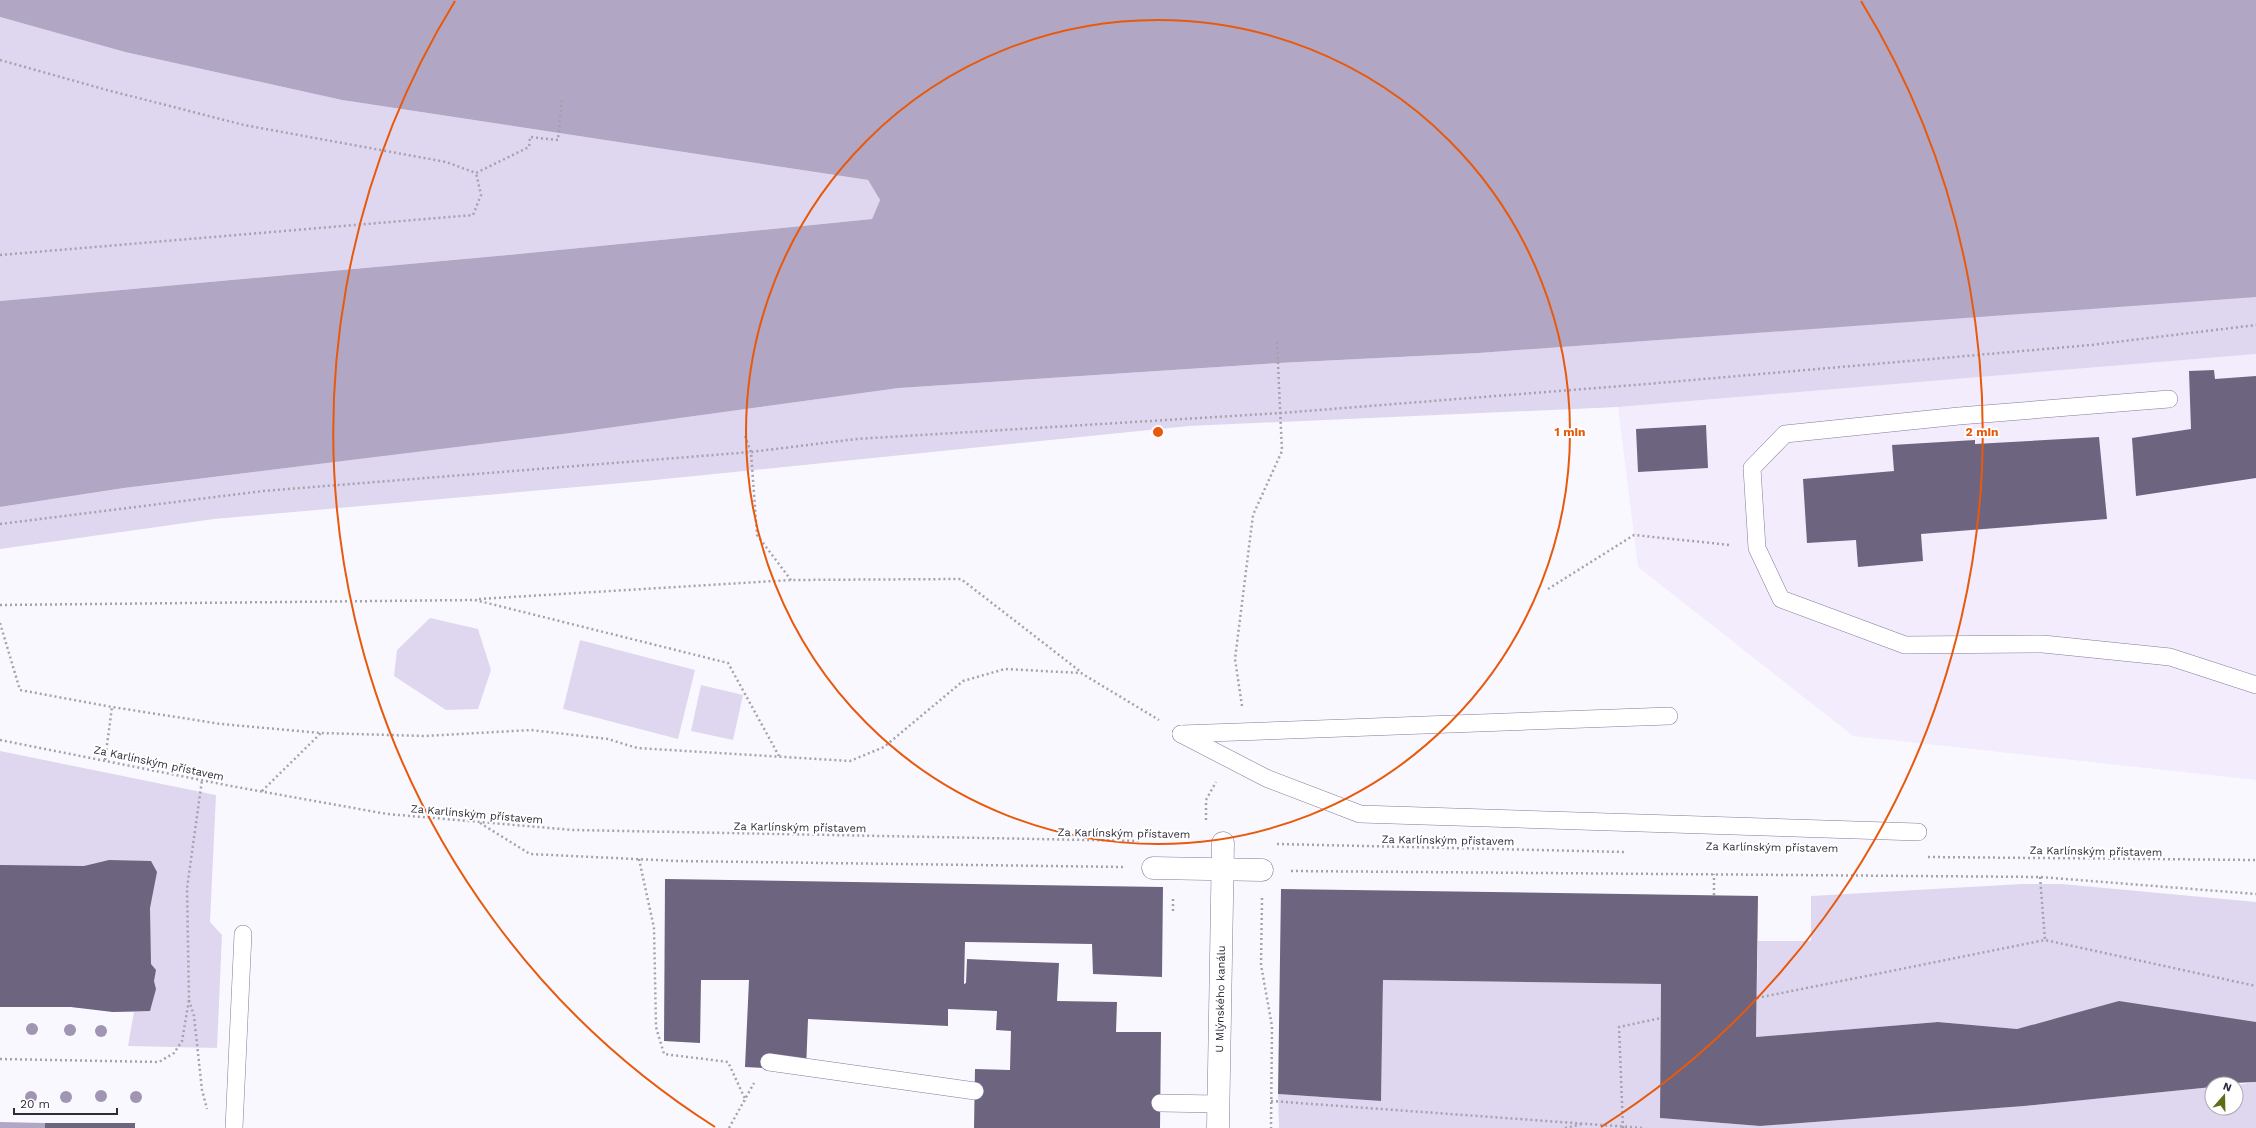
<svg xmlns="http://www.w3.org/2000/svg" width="2256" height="1128" font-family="'Work Sans',sans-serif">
  <rect width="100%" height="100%" fill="#faf8ff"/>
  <path fill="#f2ecfd" d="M2256,354v426l-403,-44 -215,-169 -20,-160z"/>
  <g fill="#dfd7ef">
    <path d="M0,17l125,35 217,48 526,80 12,20 -8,19 -364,36 -508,46z"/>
    <path d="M2256,296v58l-638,53 -429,19 -544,55 -431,38 -214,30v-42l124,-19 447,-55 328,-45 380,-25 200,-10z"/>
    <path d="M430,618l48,11 13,41 -13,39 -32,1 -52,-34 3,-26z"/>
    <path d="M580,640l115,30 -17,69 -115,-30z"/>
    <path d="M701,685l42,10 -10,45 -42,-9z"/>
    <path d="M0,751l216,44 -6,127 12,13 -5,113 -89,-2 6,-34h-21l-42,-5h-71z"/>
    <path d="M2022,884h40l194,18v120l-203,-3 -36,10 -79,-7 -182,15 2,-96h53v-45z"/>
    <path d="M1383,980l278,4 -1,134 100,8 264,-20 188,-19v21h24v-23l20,-3v46h-977l-1,-34 103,7z"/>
  </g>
  <g fill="#b1a7c5">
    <path d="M0,0h2256v297l-777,56 -200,10 -380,25 -328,45 -447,55 -124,19v-206l508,-46 364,-36 8,-19 -12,-20 -526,-80 -217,-48 -125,-35z"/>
    <path d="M0,1122l45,1v5h-45z"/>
  </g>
  <g fill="#6d6480">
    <path d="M2214,370l1,9 41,-3v102l-120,18 -4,-58 59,-9 -2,-58z"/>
    <path d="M1706,425l2,43 -70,4 -2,-43z"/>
    <path d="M2099,437l8,82 -186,15 2,27 -65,6 -2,-27 -49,3 -4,-64 91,-8 -2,-26 83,-5v4z"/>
    <path d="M109,860l42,1 6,11 -7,36 1,56 5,6 -2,11 2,8 -6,22 -37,1 -42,-5h-71v-142l84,1z"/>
    <path d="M665,879l498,8 -1,90 -69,-3 -1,-30 -127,-2 -1,42 2,-1 1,-24 92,4 -2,38 60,1 -1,30h45l-1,96h-186l1,-59 35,1 1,-39 -15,-1 1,-19 -49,-2v17l-140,-7 -2,51 -61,-3 4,-87h-48l-1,63 -36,-2z"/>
    <path d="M1281,889l477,7 -2,141 182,-15 79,7 102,-28 137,21v60l-44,2v3l-188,19 -264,20 -100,-8 1,-134 -278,-4 -2,121 -103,-7z"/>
    <rect x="45" y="1123" width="90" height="5"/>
  </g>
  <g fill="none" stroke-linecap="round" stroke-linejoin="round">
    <g stroke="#847a99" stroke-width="18">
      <g id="service">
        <path d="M2169,399l-210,17 -174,18 -33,34 5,80 24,51 124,46 138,-1 127,13 86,28"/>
        <path d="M1181,734l85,44 94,36 558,18"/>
        <path d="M1181,734l488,-18"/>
        <path d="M769,1062l206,29"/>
        <path d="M1160,1103l58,1"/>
        <path d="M234,1128l9,-194"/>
      </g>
    </g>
    <g stroke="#847a99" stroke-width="23">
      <g id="minor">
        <path d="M1153,868l109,2"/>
        <path d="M1218,1128l5,-285"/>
      </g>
    </g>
    <g stroke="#a5a2ac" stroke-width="2.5" stroke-dasharray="2 3" stroke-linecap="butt">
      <path d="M0,60l107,30 137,35 202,37 30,11 53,-26 1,-10 28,3 4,-42"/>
      <path d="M0,255l473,-40 8,-20 -5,-22"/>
      <path d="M745,436l6,16 6,83 34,45"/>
      <path d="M0,524l263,-33 488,-39 105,-13 425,-26 366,-29 444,-39 165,-20"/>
      <path d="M1548,589l86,-54 96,10"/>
      <path d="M479,599l312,-19 170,-1 120,93"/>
      <path d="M0,605l475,-5 253,63 51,93"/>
      <path d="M0,623l20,67 92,17 109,17 100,9 104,3 106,-6 77,9 29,9 213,13 34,-14 79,-66 42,-12 76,4 78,47"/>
      <path d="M1242,706l-7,-47 18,-144 29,-64 -5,-109"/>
      <path d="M0,740l231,46 156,28 186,16 567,11"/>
      <path d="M105,760l7,-53"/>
      <path d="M262,791l59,-58"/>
      <path d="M1206,820v-20l10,-18"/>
      <path d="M480,823l50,31 147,7 447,6"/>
      <path d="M1277,844l348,8"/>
      <path d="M1928,857l328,3"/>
      <path d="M639,859l15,69 2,99 8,27 64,8 18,39"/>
      <path d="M1291,871l749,6 216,17"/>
      <path d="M2040,877l5,63"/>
      <path d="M1714,895v-21"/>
      <path d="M1262,898l-1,67 11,61 -1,102"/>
      <path d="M1173,911v-14"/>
      <path d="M1757,998l288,-58 211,46"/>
      <path d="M189,1000l5,16 8,74 5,19"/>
      <path d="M0,1059l159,3 15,-9 8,-12 7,-41 -2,-112 15,-108"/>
      <path d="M1271,1101l372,27"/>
      <path d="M729,1128l25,-45"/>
      <path d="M1565,1128l17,-4"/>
      <path d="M1623,1128l-4,-101 42,-9"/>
    </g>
    <use href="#service" stroke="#fff" stroke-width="17"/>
    <use href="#minor" stroke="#fff" stroke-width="22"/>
  </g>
  <g fill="#a096b3">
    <circle cx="32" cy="1029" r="6"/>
    <circle cx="70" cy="1030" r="6"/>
    <circle cx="101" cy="1031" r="6"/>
    <circle cx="101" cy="1096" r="6"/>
    <circle cx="31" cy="1097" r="6"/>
    <circle cx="66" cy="1097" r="6"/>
    <circle cx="136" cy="1097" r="6"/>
  </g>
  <g fill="none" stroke="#e8590c" stroke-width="2">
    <circle cx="1158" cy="432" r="412"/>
    <path d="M715 1127A824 824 0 0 1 455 1M1861 1A824 824 0 0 1 1601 1127"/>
  </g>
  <g text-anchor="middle" stroke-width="4" stroke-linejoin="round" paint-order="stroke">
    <g font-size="11" fill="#302b39" stroke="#fff">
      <text transform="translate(159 763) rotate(12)" y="4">Za Karlínským přístavem</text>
      <text transform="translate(477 814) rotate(5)" y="4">Za Karlínským přístavem</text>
      <text transform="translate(800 827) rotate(1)" y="4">Za Karlínským přístavem</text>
      <text transform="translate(1124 833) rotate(1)" y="4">Za Karlínským přístavem</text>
      <text transform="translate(1448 840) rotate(1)" y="4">Za Karlínským přístavem</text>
      <text transform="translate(1772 847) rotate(1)" y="4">Za Karlínským přístavem</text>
      <text transform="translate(2096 851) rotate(1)" y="4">Za Karlínským přístavem</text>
      <text transform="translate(1220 999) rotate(-89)" y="4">U Mlýnského kanálu</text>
    </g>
  </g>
  <circle cx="1158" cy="432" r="6" fill="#e8590c" stroke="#fff" stroke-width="2"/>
  <g font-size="12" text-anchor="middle" font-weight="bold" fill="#e8590c" stroke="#fff" stroke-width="4" stroke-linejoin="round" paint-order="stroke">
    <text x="1570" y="436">1 min</text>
    <text x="1982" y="436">2 min</text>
  </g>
  <g transform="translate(2224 1096) rotate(20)"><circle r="19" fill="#ffffff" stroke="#acaab0"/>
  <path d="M0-3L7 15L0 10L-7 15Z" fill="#5d6d18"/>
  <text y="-6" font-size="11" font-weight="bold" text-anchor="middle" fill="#302b39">N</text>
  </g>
  <path d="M14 1108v6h103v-6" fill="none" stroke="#302b39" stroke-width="2"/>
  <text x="20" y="1108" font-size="12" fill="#302b39" stroke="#ffffff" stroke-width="3" paint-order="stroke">20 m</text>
</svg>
